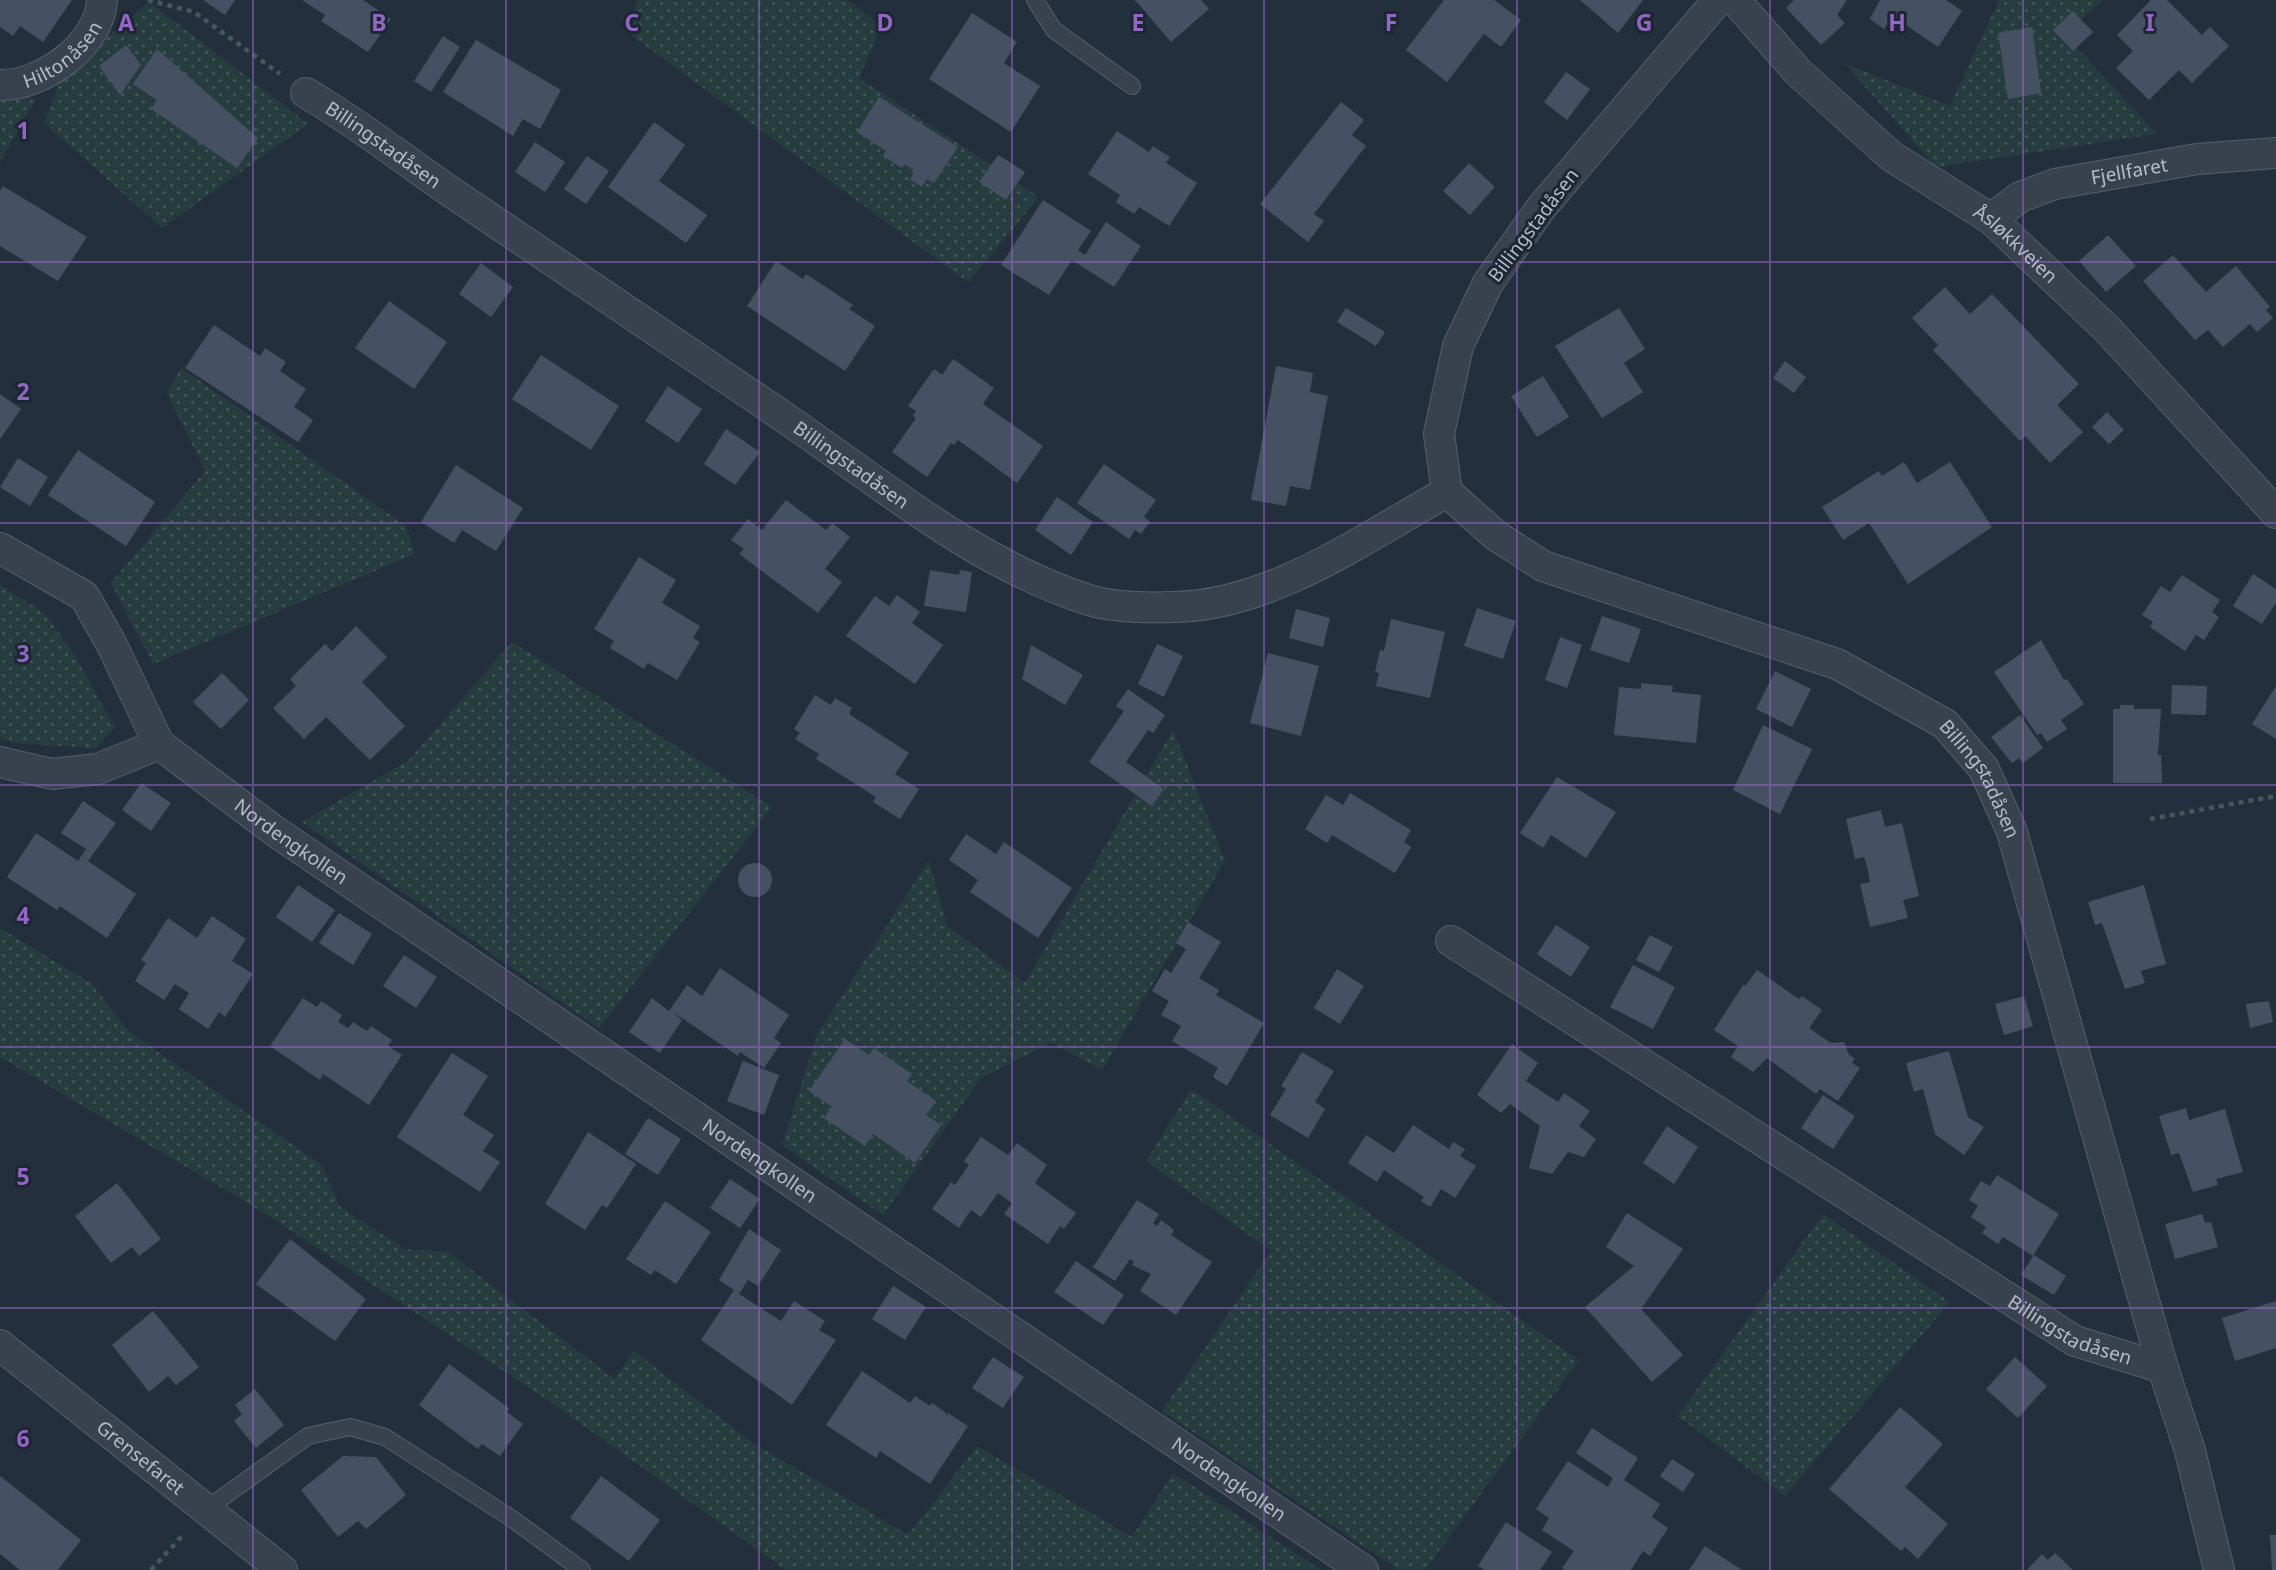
<svg xmlns="http://www.w3.org/2000/svg" width="2276" height="1570" font-family="'Noto Sans',sans-serif">
  <defs>
    <pattern id="grass-dots" width="8" height="8" patternUnits="userSpaceOnUse" patternTransform="scale(1.75)"><rect width="8" height="8" fill="#263c3f"/><path d="M2 2h.1M6 6h.1" fill="none" stroke="#435659" stroke-width="1.8" stroke-linecap="round"/></pattern>
  </defs>
  <rect width="100%" height="100%" fill="#242f3e"/>
  <g fill="url(#grass-dots)">
    <path d="M637,0h211l33,26 -22,52 180,119 -71,85 -337,-247z"/>
    <path d="M1999,0h103l-37,35 92,99 -221,33 -92,-104 106,43z"/>
    <path d="M149,2l159,122 -146,104 -118,-105 18,-47z"/>
    <path d="M0,91l36,8 -36,63z"/>
    <path d="M181,368l224,157 10,29 -262,110 -42,-81 94,-112 -38,-78z"/>
    <path d="M0,585l43,27 27,36 45,79 -19,21 -83,-5 -13,-5z"/>
    <path d="M512,642l260,165 -173,221 -297,-206 106,-61z"/>
    <path d="M1173,730l52,131 -123,209 -51,-27 -70,35 -98,137 -101,-70 35,-110 112,-175 18,66 78,57z"/>
    <path d="M0,928l92,56 36,47 194,134 18,42 65,42 43,3 167,127 19,-28 116,90 158,94 69,-89 155,91 41,-64 148,97h-535l-237,-169 -283,-187 -266,-157z"/>
    <path d="M1191,1089l388,271 -154,210h-26l-237,-159 109,-160 -125,-90z"/>
    <path d="M1823,1214l127,88 -165,194 -107,-80z"/>
  </g>
  <g fill="#455162">
    <path d="M0,0h72l-29,42 -23,-16 -7,10 -13,-9z"/>
    <path d="M203,0h32l-10,15z"/>
    <path d="M302,0h61l28,19 -23,33 -47,-31 4,-6z"/>
    <path d="M1135,0h66l8,9 -38,33z"/>
    <path d="M1444,0h50l27,20 -20,27 -17,-13 -37,48 -41,-32z"/>
    <path d="M1580,0h63l-25,33z"/>
    <path d="M1794,0h53l-10,15 8,8 -24,22 -35,-37z"/>
    <path d="M1880,0h66l16,11 -24,36 -45,-31 -9,13 -14,-10z"/>
    <path d="M2151,0h16l35,35 8,-8 19,19 -37,37 -13,-13 -30,30 -33,-32 17,-17 -16,-16z"/>
    <path d="M2073,11l20,21 -20,19 -20,-21z"/>
    <path d="M972,13l45,29 -13,21 36,23 -29,46 -82,-53z"/>
    <path d="M2032,27l9,66 -33,6 -10,-66z"/>
    <path d="M443,36l17,11 -29,45 -17,-11z"/>
    <path d="M476,40l85,50 -21,39 -17,-10 -10,17 -70,-44z"/>
    <path d="M126,45l15,20 -21,30 -21,-29z"/>
    <path d="M157,49l101,89 -21,30 -86,-59 6,-9 -24,-16z"/>
    <path d="M1566,72l24,17 -23,31 -23,-18z"/>
    <path d="M879,97l79,50 -24,36 -7,-4 -5,8 -12,-7 5,-9 -10,-7 -3,4 -19,-12 3,-5 -29,-19z"/>
    <path d="M1341,102l23,18 -12,15 14,11 -52,68 10,7 -16,21 -48,-38z"/>
    <path d="M654,122l31,23 -26,36 48,34 -21,28 -78,-56z"/>
    <path d="M1117,131l32,21 4,-6 17,11 -4,6 31,20 -28,43 -30,-19 -5,7 -18,-12 4,-7 -32,-21z"/>
    <path d="M535,142l30,20 -20,30 -30,-20z"/>
    <path d="M998,155l27,17 -19,28 -27,-18z"/>
    <path d="M587,156l22,15 -23,33 -22,-15z"/>
    <path d="M1469,163l26,24 -25,28 -27,-24z"/>
    <path d="M3,186l84,51 -29,44 -58,-35v-55z"/>
    <path d="M1043,200l48,31 -13,19 7,5 21,-33 35,24 -27,41 -42,-27 -23,35 -48,-30z"/>
    <path d="M2108,235l28,31 -30,26 -27,-31z"/>
    <path d="M2173,255l33,37 30,-26 34,41 -4,3 7,8 -16,14 -7,-8 -27,23 -15,-17 -13,10 -52,-59z"/>
    <path d="M776,261l27,18 3,-5 47,31 -4,4 26,17 -30,45 -98,-65z"/>
    <path d="M481,263l32,24 -22,30 -32,-23z"/>
    <path d="M1945,287l25,27 22,-20 87,90 -22,21 26,27 -33,31 -25,-27 -5,5 -87,-91 5,-5 -26,-27z"/>
    <path d="M389,301l58,41 -33,47 -59,-41z"/>
    <path d="M1346,308l39,24 -9,14 -39,-24z"/>
    <path d="M1619,308l26,41 -21,14 19,29 -41,26 -47,-72z"/>
    <path d="M214,325l46,31 5,-8 21,14 -6,9 26,18 -12,18 19,13 -15,22 -113,-74z"/>
    <path d="M541,355l78,51 -28,44 -79,-51z"/>
    <path d="M953,359l41,29 -11,16 60,42 -26,37 -59,-43 -4,5 -3,-2 -24,34 -35,-25 24,-34 -3,-2 3,-5 -8,-5 26,-37 8,6z"/>
    <path d="M1785,361l21,16 -12,16 -21,-15z"/>
    <path d="M1276,366l37,7 -3,19 18,4 -18,94 -20,-4 -4,20 -35,-6z"/>
    <path d="M1543,376l26,41 -32,20 -26,-41z"/>
    <path d="M668,386l34,23 -24,34 -33,-22z"/>
    <path d="M0,394l21,15 -21,30z"/>
    <path d="M2107,412l17,18 -15,14 -17,-17z"/>
    <path d="M726,429l34,23 -25,33 -31,-21z"/>
    <path d="M78,450l77,52 -29,44 -78,-51z"/>
    <path d="M18,458l30,19 -18,29 -30,-19z"/>
    <path d="M1904,462l13,21 33,-21 42,65 -84,57 -39,-61 -26,17 -21,-33 57,-36 3,5z"/>
    <path d="M1104,464l52,36 -12,17 6,5 -9,12 -6,-4 -6,9 -52,-36z"/>
    <path d="M456,465l67,43 -27,43 -34,-21 -8,13 -33,-21z"/>
    <path d="M1057,497l36,25 -22,33 -36,-25z"/>
    <path d="M786,500l40,30 6,-7 18,14 -25,32 17,13 -24,31 -79,-59 5,-5 -13,-9 17,-21 14,11z"/>
    <path d="M639,557l37,23 -14,23 38,23 -7,12 7,4 -23,38 -29,-17 -4,6 -34,-21 4,-7 -20,-12z"/>
    <path d="M930,570l29,5 1,-5 12,2 -6,40 -42,-6z"/>
    <path d="M2253,574l23,15v14l-14,21 -29,-18z"/>
    <path d="M2182,575l38,25 -8,12 7,5 -15,23 -8,-5 -11,16 -35,-24 3,-5 -11,-7 19,-29 9,6z"/>
    <path d="M897,595l23,17 -8,11 31,22 -28,39 -69,-48 29,-40 14,10z"/>
    <path d="M1477,608l39,13 -13,38 -39,-13z"/>
    <path d="M1296,609l34,9 -7,29 -34,-9z"/>
    <path d="M1602,616l39,13 -12,34 -39,-13z"/>
    <path d="M1391,619l54,13 -15,66 -54,-12 3,-13 -4,-1 5,-22 4,1z"/>
    <path d="M356,626l31,31 -25,25 43,44 -35,34 -44,-43 -22,22 -31,-31 23,-22 -6,-7 35,-35 7,7z"/>
    <path d="M1560,637l22,8 -15,43 -22,-8z"/>
    <path d="M2041,640l23,40 3,-1 17,25 -23,16 6,9 -20,13 -6,-9 -4,2 -43,-63z"/>
    <path d="M1157,644l26,12 -19,41 -26,-13z"/>
    <path d="M1031,645l52,30 -18,30 -43,-26z"/>
    <path d="M1268,653l51,13 -18,70 -51,-13z"/>
    <path d="M1775,671l36,18 -19,38 -36,-18z"/>
    <path d="M222,673l27,27 -28,29 -28,-27z"/>
    <path d="M1641,683l32,3 -1,6 29,3 -5,48 -82,-8 5,-48 22,2z"/>
    <path d="M2172,685l35,1 -1,29 -35,-1z"/>
    <path d="M2276,686v53l-24,-15z"/>
    <path d="M1128,689l37,26 -12,18 -5,-3 -22,32 38,27 -12,17 -63,-44 35,-51 -8,-5z"/>
    <path d="M815,695l16,10 4,-7 17,10 -3,6 60,39 -14,21 24,15 -19,30 -27,-17 3,-5 -60,-38 3,-5 -24,-15 5,-6 -6,-4z"/>
    <path d="M2120,705h14v4h27l-3,46h3l1,28h-49v-74h7z"/>
    <path d="M2020,715l23,33 -20,15 -4,-5 -7,5 -21,-26z"/>
    <path d="M1763,725l49,24 -32,65 -47,-24z"/>
    <path d="M1557,777l59,35 -30,46 -35,-23 -8,13 -23,-15z"/>
    <path d="M141,783l30,20 -20,28 -29,-21z"/>
    <path d="M1350,793l61,37 -7,12 7,5 -16,26 -63,-38 -5,8 -22,-14 21,-34 17,10z"/>
    <path d="M83,801l33,22 -28,38 48,33 -29,44 -47,-32 -3,4 -50,-33 29,-44 42,28 8,-12 -25,-16z"/>
    <path d="M1881,810l4,17 17,-4 17,73 -16,4 5,18 -38,9 -10,-43 10,-2 -2,-12 -4,-13 -9,2 -9,-40z"/>
    <path d="M966,834l30,20 8,-12 68,46 -34,50 -68,-46 8,-12 -29,-20z"/>
    <circle cx="755" cy="880" r="17"/>
    <path d="M298,885l37,25 -23,32 -36,-25z"/>
    <path d="M2144,885l22,79 -25,7 4,12 -20,6 -23,-66 -7,2 -7,-23z"/>
    <path d="M339,913l33,21 -19,31 -34,-22z"/>
    <path d="M212,916l34,23 -14,22 21,13 -28,43 -6,-5 -11,17 -29,-20 10,-16 -14,-9 -11,16 -29,-19 11,-18 -5,-3 27,-42 29,20z"/>
    <path d="M1188,922l33,20 -22,36 20,12 -3,5 48,28 -37,63 -14,-9 5,-9 -46,-27 9,-15 -20,-11 8,-14 -17,-10 13,-22 6,4 15,-24 -10,-6z"/>
    <path d="M1556,925l34,22 -19,30 -34,-23z"/>
    <path d="M1650,935l23,12 -14,25 -23,-12z"/>
    <path d="M404,955l33,22 -21,31 -33,-22z"/>
    <path d="M1633,965l42,22 -22,42 -43,-22z"/>
    <path d="M720,968l69,47 -15,23 7,5 -17,25 -24,-16 -2,4 -65,-44 9,8 -22,33 -31,-21 23,-34 17,13 18,-26 15,11z"/>
    <path d="M1337,969l27,17 -24,38 -26,-16z"/>
    <path d="M1757,970l42,29 3,-3 20,14 -13,18 22,15 13,-1 5,13 6,3 -3,5 8,5 -22,33 -18,-12 -4,5 -49,-36 -14,14 -22,-15 7,-11 -24,-16 29,-45 2,1z"/>
    <path d="M2024,996l9,30 -29,9 -9,-31z"/>
    <path d="M303,998l14,9 4,-6 21,14 -4,7 10,6 5,-6 14,9 4,-5 21,14 -4,6 14,9 -33,50 -46,-31 -3,6 -50,-34z"/>
    <path d="M2269,1001l4,21 -23,6 -4,-24z"/>
    <path d="M845,1039l24,16 5,-7 38,26 -5,7 29,20 -10,14 15,10 -26,38 -42,-29 -8,12 -41,-28 8,-11 -23,-16z"/>
    <path d="M1512,1044l26,19 -12,18 32,21 6,-9 26,18 -11,15 17,13 -12,18 -16,-5 -16,22 -23,-6 11,-42 -30,-22 -9,9 -24,-18z"/>
    <path d="M1949,1051l19,66 16,10 -20,28 -29,-21 -12,-45 -9,3 -8,-29z"/>
    <path d="M1302,1052l32,19 -19,31 10,7 -17,29 -38,-23 16,-26 -5,-3z"/>
    <path d="M452,1053l36,23 -25,39 31,20 -11,16 17,11 -20,30 -83,-55z"/>
    <path d="M743,1061l36,14 -15,40 -37,-14z"/>
    <path d="M1823,1095l32,21 -22,33 -32,-21z"/>
    <path d="M2186,1108l3,12 36,-11 18,63 -27,7 2,6 -25,7 -14,-39 -8,2 -12,-39z"/>
    <path d="M648,1118l33,21 -23,36 -33,-21z"/>
    <path d="M1413,1125l36,24 4,-7 12,7 -5,7 16,10 -21,32 -14,-9 -11,18 -9,-6 3,-4 -40,-27 -7,12 -29,-19 18,-28 28,18z"/>
    <path d="M1667,1126l31,21 -24,37 -31,-21z"/>
    <path d="M588,1132l48,32 -29,44 -5,-3 -17,25 -40,-26z"/>
    <path d="M981,1137l27,18 9,-12 30,22 -12,18 41,30 -12,16 -4,-3 -12,18 -44,-30 8,-11 -14,-10 -17,24 -10,-7 -12,18 -27,-19 19,-27 4,3 14,-20 -5,-4z"/>
    <path d="M1997,1175l62,39 -26,42 -30,-19 -5,7 -16,-11 4,-6 -15,-10 7,-11 -9,-6 12,-19 9,5z"/>
    <path d="M730,1179l30,20 -20,29 -30,-20z"/>
    <path d="M117,1183l44,56 -22,17 -7,-9 -21,16 -36,-47z"/>
    <path d="M1137,1200l22,14 -6,9 4,3 4,-6 13,10 -3,5 41,27 -36,53 -36,-24 11,-17 -19,-9 2,-3 -4,-3 -15,22 -22,-14z"/>
    <path d="M665,1201l46,31 -35,52 -21,-14 -4,5 -25,-16z"/>
    <path d="M1627,1213l56,36 -42,60 42,46 -31,27 -67,-75 49,-41 -28,-19z"/>
    <path d="M2202,1214l3,9 6,-1 7,25 -43,12 -10,-35z"/>
    <path d="M749,1229l32,21 -23,36 -10,-6 -9,14 42,27 13,-20 31,20 -6,9 17,10 -44,65 -91,-65 33,-50 -15,-10z"/>
    <path d="M290,1239l76,60 -31,42 -79,-57z"/>
    <path d="M2034,1255l32,21 -12,19 -33,-20z"/>
    <path d="M1076,1261l48,34 -21,30 -49,-33z"/>
    <path d="M893,1286l33,21 -21,33 -33,-21z"/>
    <path d="M2276,1301v47l-41,13 -13,-43z"/>
    <path d="M153,1311l46,56 -23,18 -8,-9 -19,16 -37,-47z"/>
    <path d="M993,1357l31,20 -21,31 -31,-20z"/>
    <path d="M2015,1357l32,29 -29,32 -32,-29z"/>
    <path d="M449,1364l60,44 -2,4 16,12 -23,32 -18,-12 -4,5 -59,-44z"/>
    <path d="M862,1371l48,32 5,-7 15,10 2,-3 14,10v4l2,-4 20,13 -38,58 -50,-33 -4,7 -50,-33z"/>
    <path d="M255,1389l29,36 -28,23 -22,-27 8,-7 -7,-9z"/>
    <path d="M1900,1407l43,37 -38,43 43,37 -30,35 -13,-12 -4,4 -72,-62z"/>
    <path d="M1592,1428l46,30 -14,22 36,24 -8,13 16,11 -18,28 -7,-5 -12,19h-66l-3,-2 12,-17 -32,-21 7,-12 -13,-9 32,-48 40,26 5,-9 -37,-25z"/>
    <path d="M343,1456l33,1 30,38 -40,34 -8,-8 -20,16 -37,-47z"/>
    <path d="M1672,1459l23,15 -12,18 -23,-16z"/>
    <path d="M0,1476l81,64 -23,30h-38l-20,-16z"/>
    <path d="M601,1476l59,44 -31,41 -59,-43z"/>
    <path d="M1506,1522l46,30 -12,18h-55l-7,-4z"/>
    <path d="M2270,1535h6v35h-4z"/>
    <path d="M1705,1546l37,24h-53z"/>
    <path d="M2055,1553l18,17h-46l15,-16 6,6z"/>
  </g>
  <g fill="none" stroke-linecap="round" stroke-linejoin="round">
    <g stroke="#565f6c" stroke-width="18">
      <g id="service">
        <path d="M1035,0l19,30 78,56"/>
        <path d="M205,1510l103,-74 42,-9 35,10 126,81 71,52"/>
      </g>
    </g>
    <g stroke="#565f6c" stroke-width="32">
      <g id="minor">
        <path id="s1" d="M1718,0l-177,208 -53,75 -30,63 -19,88 8,58 48,43 48,31 294,98 108,60 39,45 28,63 151,536 27,83 29,119"/>
        <path id="s2" d="M1735,0l63,72 93,84 100,63 116,110 169,184"/>
        <path id="s3" d="M0,85c43,1 100,-41 102,-85"/>
        <path id="s4" d="M306,93c52,30 98,67 148,101 108,73 216,146 324,219 99,67 195,150 311,187 26,8 58,8 86,7 97,-2 189,-69 272,-115"/>
        <path id="s5" d="M1991,219l29,-22 35,-13 142,-25 79,-6"/>
        <path id="s6" d="M0,548l84,48 27,47 48,101 117,88 1087,738"/>
        <path d="M0,762l52,12 46,-5 61,-25"/>
        <path id="s7" d="M1451,941l624,400 88,27"/>
        <path id="s8" d="M0,1345l282,225"/>
      </g>
    </g>
    <g stroke="#44595c" stroke-width="4.5" stroke-dasharray="5 5" stroke-linecap="butt">
      <path d="M148,0l46,12 86,62"/>
      <path d="M2150,819l126,-23"/>
      <path d="M151,1570l33,-36"/>
    </g>
    <use href="#service" stroke="#38414e" stroke-width="16"/>
    <use href="#minor" stroke="#38414e" stroke-width="30"/>
  </g>
  <path fill="none" stroke="#9266c3" stroke-width="2" stroke-opacity="0.55" d="M253,0v1570M506,0v1570M759,0v1570M1012,0v1570M1264,0v1570M1517,0v1570M1770,0v1570M2023,0v1570M0,262h2276M0,523h2276M0,785h2276M0,1047h2276M0,1308h2276"/>
  <g text-anchor="middle" stroke-width="6" stroke-linejoin="round" paint-order="stroke">
    <g font-size="19" fill="#b4bcc9" stroke="#1d2633">
      <text dy="7" stroke="none"><textPath href="#s3" startOffset="72">Hiltonåsen</textPath></text>
      <text dy="7" stroke="none"><textPath href="#s4" startOffset="93">Billingstadåsen</textPath></text>
      <text dy="7" stroke="none"><textPath href="#s5" startOffset="149">Fjellfaret</textPath></text>
      <text transform="translate(1533 225) rotate(-53)" y="7">Billingstadåsen</text>
      <text dy="7" stroke="none"><textPath href="#s2" startOffset="374">Åsløkkveien</textPath></text>
      <text dy="7" stroke="none"><textPath href="#s4" startOffset="660">Billingstadåsen</textPath></text>
      <text dy="7" stroke="none"><textPath href="#s1" startOffset="1204">Billingstadåsen</textPath></text>
      <text dy="7" stroke="none"><textPath href="#s6" startOffset="427">Nordengkollen</textPath></text>
      <text dy="7" stroke="none"><textPath href="#s6" startOffset="994">Nordengkollen</textPath></text>
      <text dy="7" stroke="none"><textPath href="#s7" startOffset="732">Billingstadåsen</textPath></text>
      <text dy="7" stroke="none"><textPath href="#s8" startOffset="180">Grensefaret</textPath></text>
      <text dy="7" stroke="none"><textPath href="#s6" startOffset="1561">Nordengkollen</textPath></text>
    </g>
  </g>
  <g font-size="23" text-anchor="middle" font-weight="bold" fill="#9266c3" stroke="#1d2633" stroke-width="6" stroke-linejoin="round" paint-order="stroke">
    <text x="126" y="31">A</text>
    <text x="379" y="31">B</text>
    <text x="632" y="31">C</text>
    <text x="885" y="31">D</text>
    <text x="1138" y="31">E</text>
    <text x="1391" y="31">F</text>
    <text x="1644" y="31">G</text>
    <text x="1897" y="31">H</text>
    <text x="2150" y="31">I</text>
    <text x="23" y="139">1</text>
    <text x="23" y="400">2</text>
    <text x="23" y="662">3</text>
    <text x="23" y="924">4</text>
    <text x="23" y="1185">5</text>
    <text x="23" y="1447">6</text>
  </g>
</svg>
